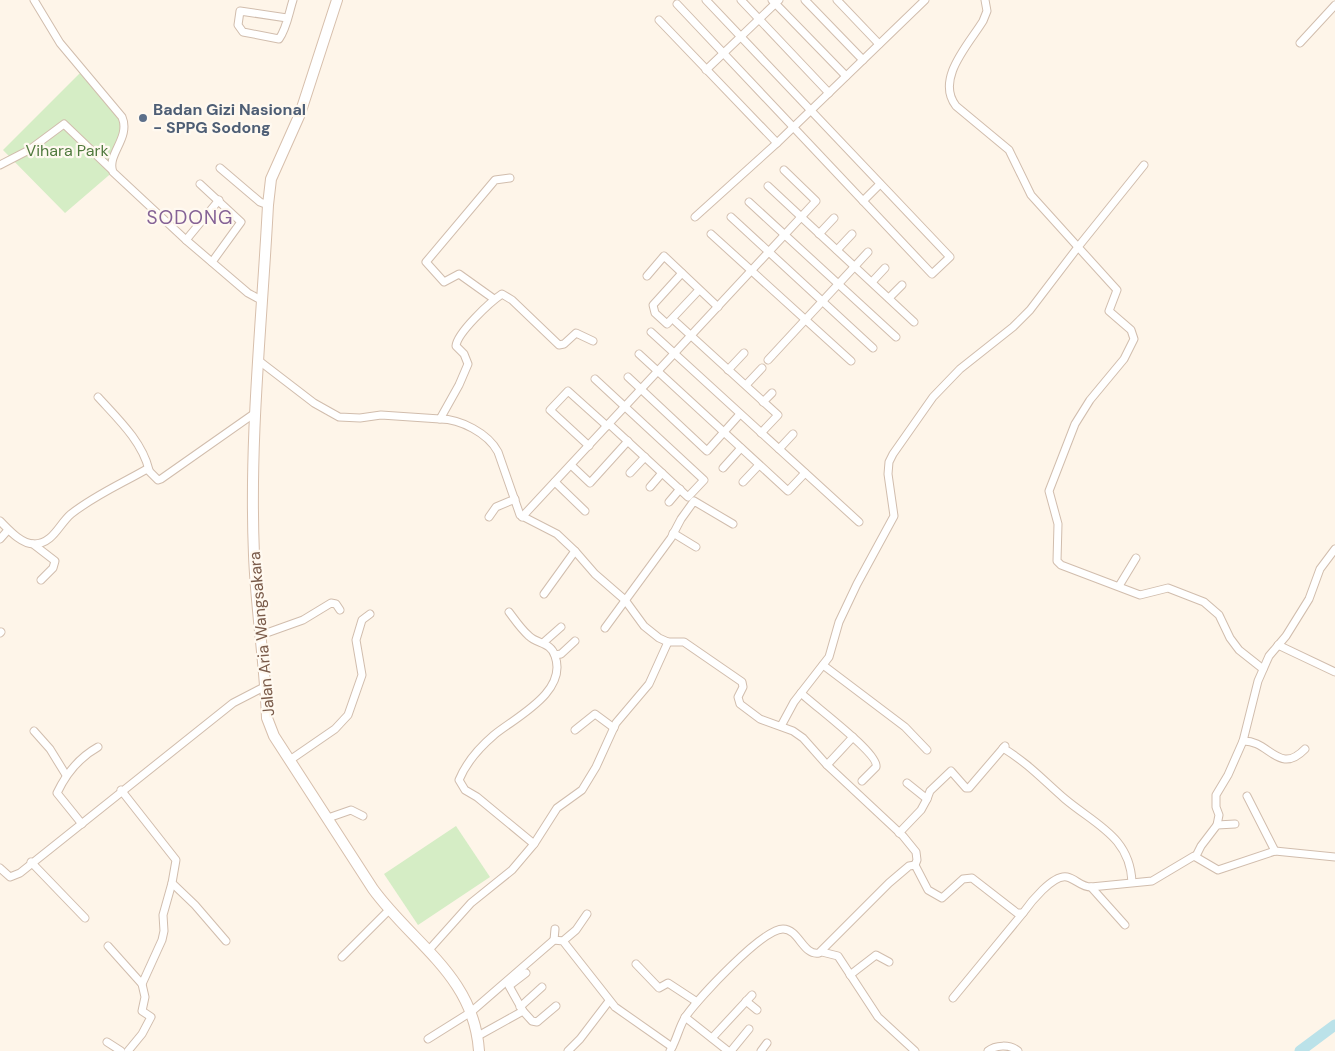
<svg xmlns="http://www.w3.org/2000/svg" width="1335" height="1051" font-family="'DM Sans',sans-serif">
  <rect width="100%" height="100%" fill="#fef5e9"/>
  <g fill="#d5edc5">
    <path d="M82,71l43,54 -14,31 4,14 -50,43 -62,-63z"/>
    <path d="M456,826l34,51 -72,48 -34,-51z"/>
  </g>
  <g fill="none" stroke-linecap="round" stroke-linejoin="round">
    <path stroke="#bbe2e9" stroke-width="11" d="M1300,1051l35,-26"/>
    <g stroke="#d1bdad" stroke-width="9">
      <g id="street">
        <path d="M34,0l26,43 62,74c9,21 -16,38 -9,55l73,68 62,53 13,7"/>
        <path d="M741,0l88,93"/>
        <path d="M772,0l74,76"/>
        <path d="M805,0l58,60"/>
        <path d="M837,0l42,44"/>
        <path d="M677,4l255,270 18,-17 -244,-257"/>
        <path d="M287,18l-47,-7 -2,14 5,7 36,7c8,-11 10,-27 14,-39"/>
        <path d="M659,20l118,123"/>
        <path d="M1300,43l35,-38"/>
        <path d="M706,70l73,-70"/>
        <path d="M0,165l29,-15 35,-26 47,45"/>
        <path d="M1144,165l-66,82 39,43 -8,21 22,19 3,9 -10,20 -34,41 -15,24 -26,67 9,33 -1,37 4,4 79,30 28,-7 36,14 15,13 11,23 9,12 24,19"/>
        <path d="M220,168l40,34 8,3"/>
        <path d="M200,184l41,38 -29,40"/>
        <path d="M768,186l146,136"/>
        <path d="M863,201l17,-17"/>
        <path d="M749,202l147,135"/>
        <path d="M695,217l82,-74 148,-143"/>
        <path d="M731,217l142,131"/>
        <path d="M711,234l140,127"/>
        <path d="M819,234l15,-16"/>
        <path d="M186,240l33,-40"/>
        <path d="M837,250l15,-16"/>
        <path d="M682,273l-29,32 2,8 12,11 32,-34"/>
        <path d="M647,276l17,-20 54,51"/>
        <path d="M872,282l13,-14"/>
        <path d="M889,298l13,-13"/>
        <path d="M494,299l-35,-25 -15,8 -18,-20 69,-82 15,-2"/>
        <path d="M676,322l102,93 -17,18"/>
        <path d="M651,332l208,190"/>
        <path d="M639,354l149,137 17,-18"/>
        <path d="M258,360l56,43 25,14 21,1 21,-3 59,4 19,-34 9,-21 -4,-10 -8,-8c1,-13 34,-44 46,-52l10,6 47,45 5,-1 12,-11 17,8"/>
        <path d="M768,360l100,-108"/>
        <path d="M728,370l16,-17"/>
        <path d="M628,377l79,74 33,-37"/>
        <path d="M595,379l109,101 -16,17 -79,-73"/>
        <path d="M746,385l16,-17"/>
        <path d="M98,397c19,21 44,44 51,73"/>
        <path d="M763,402l9,-9"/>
        <path d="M440,419c20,0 48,14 58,33l22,63 37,19 18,17 20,23 30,26 19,26 15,12 9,4h16l58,40 1,5 -5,10 2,7 20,15 33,12 10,7 24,27 76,71 13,16 1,8 -2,5"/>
        <path d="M589,446l-39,-36 18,-19 39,35"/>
        <path d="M779,449l14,-15"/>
        <path d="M571,465l19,18 38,-42"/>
        <path d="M723,468l18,-20"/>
        <path d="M630,473l15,-16"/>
        <path d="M555,482l30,29"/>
        <path d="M743,482l16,-17"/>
        <path d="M650,487l12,-14"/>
        <path d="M669,502l11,-13"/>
        <path d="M489,517l7,-10 19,-8"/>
        <path d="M522,517l294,-316 -32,-31"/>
        <path d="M0,521c9,9 21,23 34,23 19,0 25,-20 37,-30 24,-19 50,-30 76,-45l11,11 3,-1 94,-66"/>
        <path d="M673,533l23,14"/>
        <path d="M0,539l8,-9"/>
        <path d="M33,544l22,17 -2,7 -12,12"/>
        <path d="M1119,586l17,-28"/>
        <path d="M544,594l31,-43"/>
        <path d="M509,612c6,8 12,17 20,24 8,8 22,6 26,20 13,36 -39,61 -61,79 -14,12 -28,28 -35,45l6,10 12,7 57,47"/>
        <path d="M605,628l66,-90 10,-19 13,-18 39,23"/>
        <path d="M0,633l1,-1"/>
        <path d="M261,635l42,-15 28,-17 5,1 4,6"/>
        <path d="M544,642l17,-15"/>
        <path d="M1278,645l57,27"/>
        <path d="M555,655l6,-1 14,-13"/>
        <path d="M823,665l82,62 22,23"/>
        <path d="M801,693c12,12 79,61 75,74l-14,14"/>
        <path d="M781,726l13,-24 35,-45 10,-35 18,-38 37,-68 -6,-42 1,-12 4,-8 40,-57 27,-28 53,-42 17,-17 48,-63 -47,-52 -22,-45 -53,-44c-21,-27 13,-62 27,-85l4,-10 -2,-11"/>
        <path d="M575,730l20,-16 19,14"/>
        <path d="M34,731l16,18 16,26"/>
        <path d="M1243,741c26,-1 36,35 62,8"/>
        <path d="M1003,748c26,16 40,32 62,51 31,26 65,38 67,83"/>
        <path d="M290,760l45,-31 13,-14 14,-40 -6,-35 6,-20 8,-6"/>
        <path d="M827,765l26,-28"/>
        <path d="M907,783l20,16 3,-8 21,-20 15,17h3l36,-42"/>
        <path d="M121,790l55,70 -4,23 23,22 31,36"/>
        <path d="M1247,796l28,55"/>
        <path d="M328,818l23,-8 12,6"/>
        <path d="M82,824l-25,-31c9,-19 23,-36 41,-46"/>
        <path d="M1217,825l2,-10 -3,-8v-12l12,-20 15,-34 15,-60 11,-25 17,-20 23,-37 11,-30 15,-20"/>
        <path d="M899,833l22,-23 6,-11"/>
        <path d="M1196,856l5,-10 16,-21 18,-1"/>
        <path d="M31,862l54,56"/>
        <path d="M0,868l10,9 10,-4 213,-170 33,-17"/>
        <path d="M1091,887l34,38"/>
        <path d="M555,929l-1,11 9,1 52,66 57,40"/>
        <path d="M563,941l13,-11 11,-16"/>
        <path d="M108,946l34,38 3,13 -3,14 9,6 -9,17 -14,17"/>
        <path d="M428,951l43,-48 41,-33 22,-26 23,-36 25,-18 14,-23 20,-44 33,-39 19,-42"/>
        <path d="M822,952l16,4 40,61 37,34"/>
        <path d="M342,957l47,-47"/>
        <path d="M636,964l23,24 9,-5 29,19"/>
        <path d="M850,975l26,-20 13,7"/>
        <path d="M142,984l20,-44 2,-9 -1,-16 9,-32"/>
        <path d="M953,998l70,-85"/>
        <path d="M746,1001l11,9"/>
        <path d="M520,1007l22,-20"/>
        <path d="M523,1011l-14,-25 17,-13"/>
        <path d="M685,1017l43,34"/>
        <path d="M478,1036l45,-25 9,10 5,1 19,-16"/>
        <path d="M712,1038l40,-43"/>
        <path d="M428,1039l43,-27 83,-72"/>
        <path d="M107,1042l14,9"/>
        <path d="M568,1051l12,-12 29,-38"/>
        <path d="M670,1051c7,-11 9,-25 16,-35 13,-18 76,-87 97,-87 16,0 20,27 36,24l70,-70 20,-17 6,-1 13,25 14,8 21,-19 9,-1 45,35h6c7,-10 30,-39 44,-36 9,2 14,10 24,10l61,-6 42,-25 24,14 57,-19 60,6"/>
        <path d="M731,1051l18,-22"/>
        <path d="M761,1051l6,-8"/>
        <path d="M988,1051c7,-6 22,-7 30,0"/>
      </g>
    </g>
    <g stroke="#d7bfac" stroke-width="12">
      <path id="secondary" d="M337,0l-37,114 -29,65 -3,26c-6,116 -19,233 -14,350 2,54 11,108 13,163l7,18 99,153c40,55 101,87 106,162"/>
    </g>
    <use href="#street" stroke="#fff" stroke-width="7"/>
    <use href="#secondary" stroke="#fff" stroke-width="10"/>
  </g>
  <circle fill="#5c6f8a" stroke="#fff9f0" stroke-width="2" cx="143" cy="118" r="5"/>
  <g text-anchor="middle" stroke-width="4.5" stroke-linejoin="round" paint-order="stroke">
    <g font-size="16" font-weight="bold" fill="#4e5e75" stroke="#fff9f0" text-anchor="start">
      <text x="153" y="115">Badan Gizi Nasional<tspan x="153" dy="18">- SPPG Sodong</tspan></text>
    </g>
    <g font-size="16" fill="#507a3e" stroke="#fff9f0">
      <text x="67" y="156">Vihara Park</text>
    </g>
    <g font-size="16" fill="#7a5b4a" stroke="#fff9f0">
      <text transform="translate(261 634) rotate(-95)" y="6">Jalan Aria Wangsakara</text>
    </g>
    <g font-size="19" letter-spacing="1" fill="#856296" stroke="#fff9f0">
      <text x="190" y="224">SODONG</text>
    </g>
  </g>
</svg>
